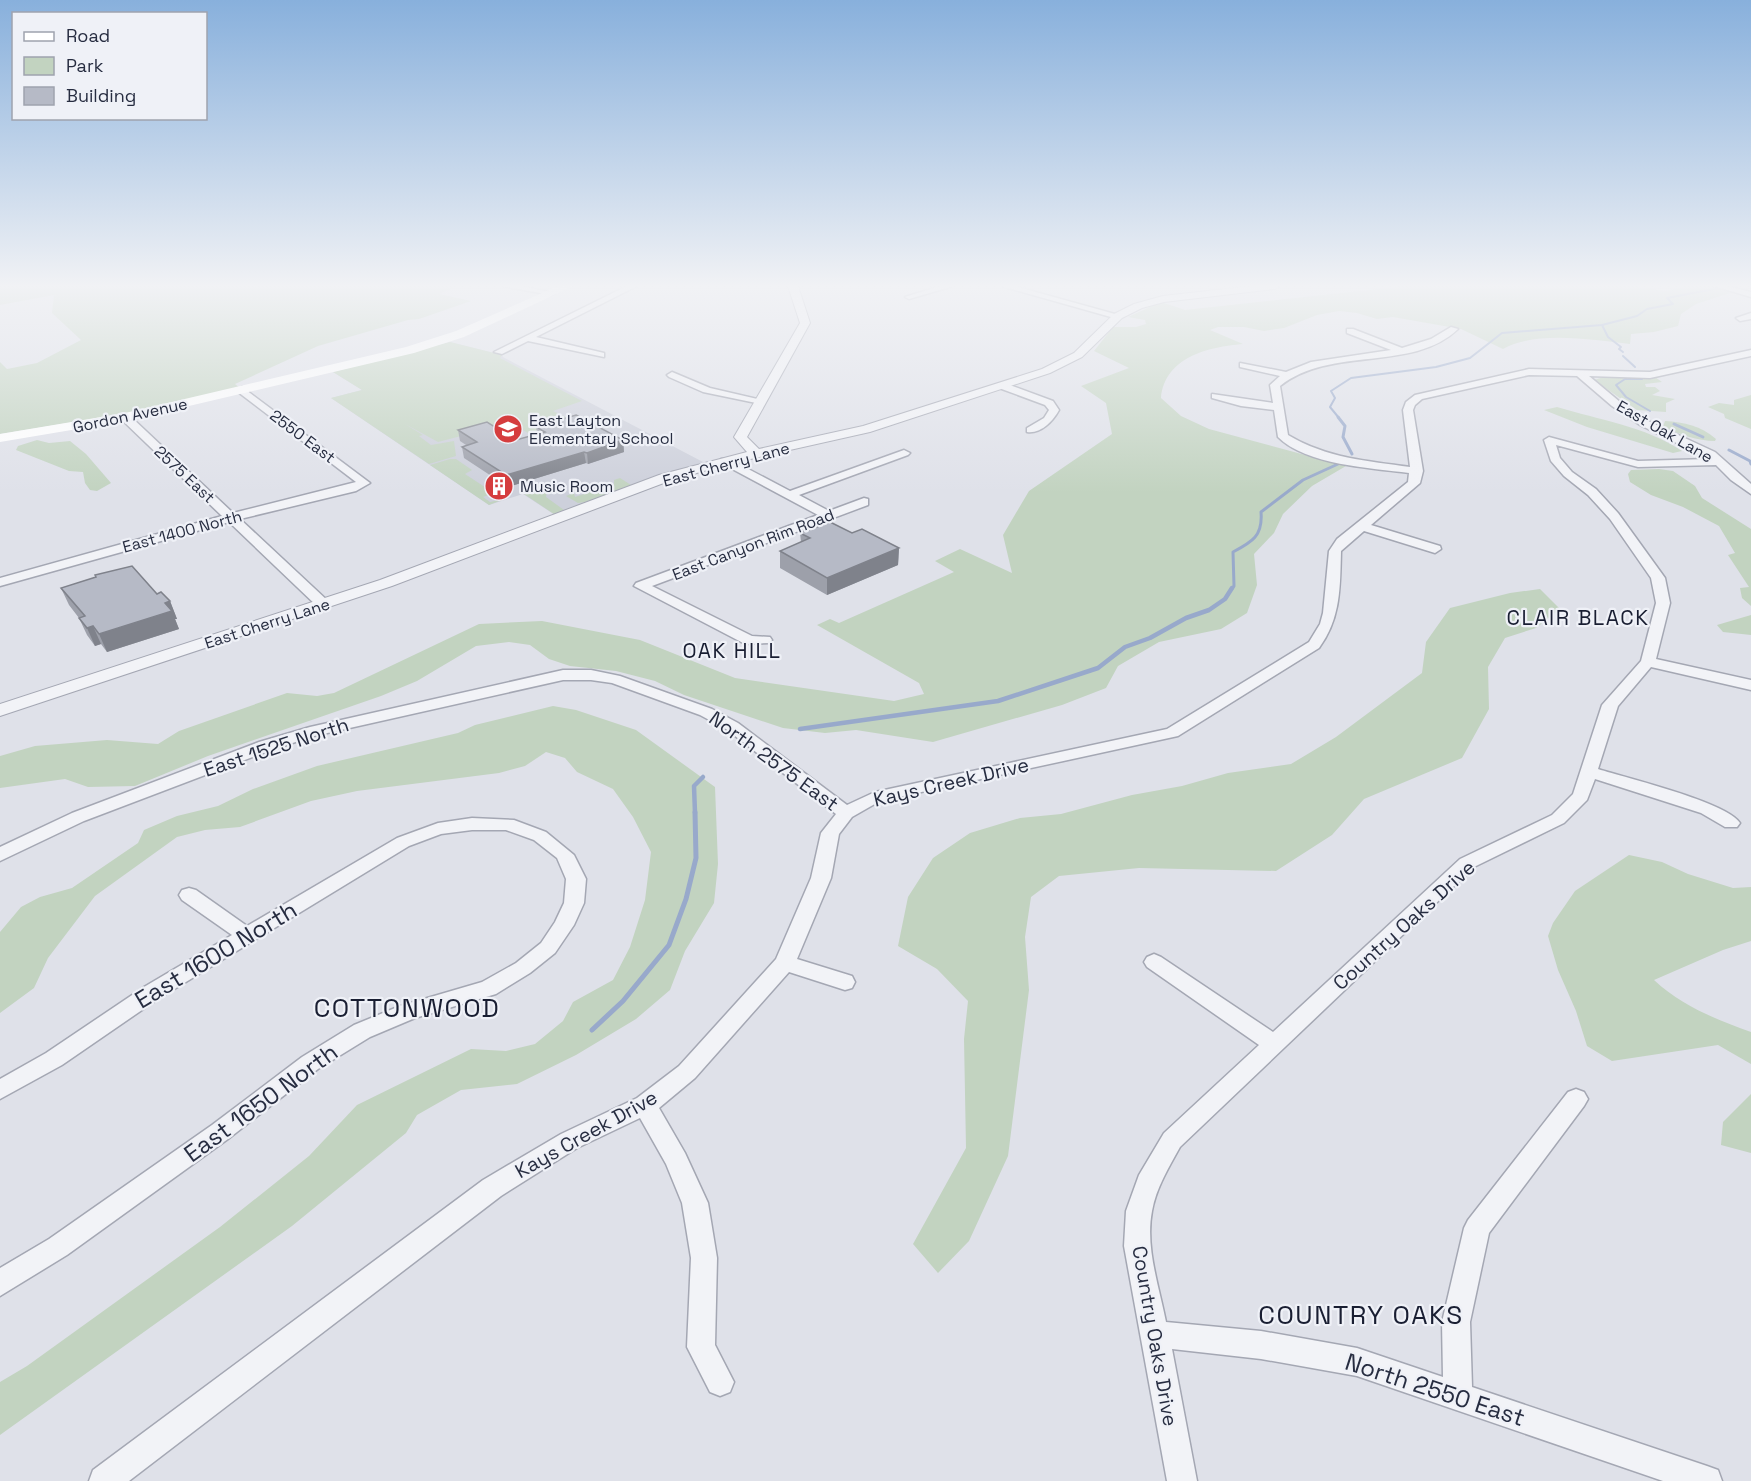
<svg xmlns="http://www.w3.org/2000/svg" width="1751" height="1481" font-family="'Space Grotesk',sans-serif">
  <rect width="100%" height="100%" fill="#dfe1e9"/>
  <path fill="#cdd0db" d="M450,342l52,13 1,2 200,105 -148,53 -32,-21 -34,11 -158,-107 31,-8 -29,-18z"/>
  <g fill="#c2d3c0">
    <path d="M0,286h457l-18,8 32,7 -52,18 -11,1 -90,26 -83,38 5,4 -111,25 -129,21v-72l7,7 30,-6 44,-23 -29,-27 2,-18 -54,10z"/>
    <path d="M1406,286h221l40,5 20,-5h26l20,6 -37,12 -15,10 -3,12 -24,6 -23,2 -1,10c-37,-4 -93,-14 -127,5l-42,-20 -68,-12 -16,2 -20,-6 -18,-2 -22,4 -33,13 -20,3 -20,-4h-26l-8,3 33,14c-35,3 -78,13 -82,54l20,18 28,13 137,37 -34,20 -29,28 -9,19 -20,21 3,31 -10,28 -26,16 -62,13 -41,24 -12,22 -44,17 -129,37 -77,-12 -31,3 -42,-5 -99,-33 -29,-14 -39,-10 -46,-5 -21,-7 -19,-14 -21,-3 -33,4 -59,35 -36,15 -173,60 -73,30 -47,1 -23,-8 -65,9v-32l35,-10 72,-6 51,4 21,-13 108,-38 30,3 17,-3 145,-69 63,-3 98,19 95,38 159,23 30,-7 -5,-11 -102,-58 13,-6 9,4 115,-51 -19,-11 25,-12 52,24 -9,-38 26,-44 83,-57 -6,-31 -25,-17 48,-18 -35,-17 19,-24h23l10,-3 -1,-4 -17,-3 33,-15 24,8z"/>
    <path d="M450,342l52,13 -2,3 82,43 -29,10 19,9 -44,13 -17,-10 -73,19 -33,-18 18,11 -4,1 12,9 23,-4 2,15 -27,8 -98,-66 31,-8 -29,-18z"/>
    <path d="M1607,376l48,1 7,5 -17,2 1,3h9l5,4 -8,4 23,4 -9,4v9l-29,-2 -43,-30z"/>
    <path d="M1751,395v34l-26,-11 -1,-4 -16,-7 11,-4 15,2v-5z"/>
    <path d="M1557,407c42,13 88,19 125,44l-9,2 -86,-26 -43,-17z"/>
    <path d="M1665,421c19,1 36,5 51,18l-1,2c-18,0 -35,-7 -52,-14z"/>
    <path d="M37,440l12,3 21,-2 16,13 25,29 -14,8 -7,-1 -5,-7 -2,-11 -14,-1 -53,-21 2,-4z"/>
    <path d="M450,459h6l16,11 -7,4 29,19 -11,4 7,5 14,-3 -15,6 -59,-40z"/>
    <path d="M1659,469l14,2 22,15 7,12 49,31v77l-9,-8 -2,-10 9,-1 -21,-32 7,-2 -16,-27 -36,-19 -32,-12 -21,-13 -2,-8 3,-4z"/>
    <path d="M620,478l11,7 -46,17 -7,1 -12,-7 8,-3 1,4 39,-13v-4z"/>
    <path d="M544,483l6,4 -3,3 -1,7 18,13 -10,4 -33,-22 4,-4z"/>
    <path d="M1540,589l20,20 -24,19 -31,10 -17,29 1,42 -27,49 -98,41 -32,36 -56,36 -137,-3 -80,8 -28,21 -6,40 4,53 -21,166 -39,85 -31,32 -25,-29 53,-96 -2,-109 4,-38 -31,-32 -39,-23 10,-49 25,-39 37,-25 50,-15 41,-4 71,-19 50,-9 46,-13 63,-9 45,-27 86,-64 4,-31 24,-34 60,-15z"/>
    <path d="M1751,615v20l-28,-3 -6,-7z"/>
    <path d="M553,706l23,4 60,20 79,57 3,77 -4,39 -29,48 -15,39 -34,29 -60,36 -59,29 -56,6 -44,25 -11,18 -114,93 -292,209v-53l27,-16 193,-139 89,-71 48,-51 114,-56 35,2 29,-7 28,-23 10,-19 40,-22 17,-33 15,-47 6,-48 -18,-35 -20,-28 -36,-17 -12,-14 -19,-6 -21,14 -26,7 -142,18 -46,10 -71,26 -35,3 -28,7 -82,59 -47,62 -14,30 -34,25v-81l21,-25 19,-10 32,-9 66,-45 6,-13 33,-14 41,-10 35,-17 64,-23 141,-33 17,-8z"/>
    <path d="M1629,855l33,7 26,12 45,14 18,-1v54l-28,9 -69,30c28,26 61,39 97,52v32l-33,-19 -106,16 -25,-15 -11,-35 -18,-41 -10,-34 5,-13 22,-32z"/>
    <path d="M1751,1094v59l-30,-8 2,-23z"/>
  </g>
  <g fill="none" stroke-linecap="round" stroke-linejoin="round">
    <g stroke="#98a9cb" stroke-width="2">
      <path d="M1731,287l5,-1"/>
      <path d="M1602,325l6,12 13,10 -2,2 4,3"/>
      <path d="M1623,356l12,11"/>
      <path d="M1642,379h-17l-9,6 10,12 24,14"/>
      <path d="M1339,418l-9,-11 5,-9 -4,-7 20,-13 85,-11 34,-9 32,-25 100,-8 35,-9 10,-7 26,-5 -6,-6 52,-10"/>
    </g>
    <g stroke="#98a9cb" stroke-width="3">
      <path d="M1338,417l7,9 -2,11 9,17"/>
      <path d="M1674,424l29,13"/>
      <path d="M1729,450l21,11 1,3"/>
      <path d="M1231,590l3,-4 -1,-34c19,-10 30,-16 28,-40l42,-32 35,-16"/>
    </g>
    <g stroke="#98a9cb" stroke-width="4.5">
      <path d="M800,729l198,-28 100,-33 27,-21 25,-9 36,-20 23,-8 16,-11 7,-11"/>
      <path d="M695,813l-1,-27 9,-9"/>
    </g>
    <path stroke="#98a9cb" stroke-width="5" d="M592,1030l31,-29 46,-56 17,-46 10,-41 -1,-46"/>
    <g stroke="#a4a7b3" stroke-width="3">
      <g id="minor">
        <path d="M502,286h19l34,7 -4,2z"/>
        <path d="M627,286h10l-101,51 68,16v4l-76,-16 -26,13 -8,-2z"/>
        <path d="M940,286h13l-44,13 -4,-2z"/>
        <path d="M1001,286h13l108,30 -4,3z"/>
        <path d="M1714,286h13l24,6v5z"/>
        <path d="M1751,313v6l-11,2 -4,-3z"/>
        <path d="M1451,327l7,2c-46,44 -126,16 -178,57l8,49c38,23 80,26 122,32l-7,-57 3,-8 9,-7 114,-26 121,3 101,-22v6l-101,22 -61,-2 31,26 28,19 67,31 36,32v10l-20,-14 -15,-15 -78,2 -82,-22 4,13 12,14 24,17 22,24 47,65 5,25 -14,56 95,21v10l-100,-23 -33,39 -20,63c28,9 129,33 142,54l-3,4h-12l-24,-14 -106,-34 -8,21 -23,23 -90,44 -294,280c-11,20 -24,41 -28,64 -7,36 7,75 14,111l95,9 96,17 86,29 -1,-55 22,-94 4,-8 100,-128 8,-3 8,3 4,7 -4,7 -95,127 -19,89 2,65 235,79 11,4 4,11h-59l-306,-105 -96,-17 -89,-10 25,132h-30l-43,-235 2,-35 13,-36 25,-42 95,-88 -112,-78 -3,-5 3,-5 7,-3 7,3 112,75 187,-173 92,-44 21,-21 29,-89 39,-44 15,-58 -5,-25 -41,-59 -22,-24 -24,-19 -13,-15 -7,-21 5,-3 89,24 71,-2 -69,-34 -28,-19 -35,-30 -48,-1 -107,24 -7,6 -2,5 10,61 -3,12 -49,42 69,21 1,3 -6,4 -71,-22 -23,20c-1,36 0,67 -22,97l-141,88 -298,65 -28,16 -13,17 -8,44 -34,81 55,17 3,6 -3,6 -7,2 -56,-18 -94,106 -36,30 26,45 23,50 9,55 -2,87 19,37 -4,10 -10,4 -10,-4 -23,-45 4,-89 -9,-55 -16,-39 -26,-46 -63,30 -76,48 -372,285h-40l4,-11 390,-290 78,-46 76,-36 42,-32 97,-107 35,-81 10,-45 15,-19 -110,-85 -26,-14 -88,-32 -21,-3h-28l-249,56 -43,14 -187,71 -84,40v-14l72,-34 187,-71 51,-15 253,-57h28l29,6 92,33 26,14 109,82 28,-13 292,-63 142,-87 11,-18 3,-11 6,-62 8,-12 71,-57 1,-9c-38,-5 -103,-8 -131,-36l-4,-27 -33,-4 -29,-8v-4l61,9 -3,-18 10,-9 -40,-9v-4l46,9 25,-10 80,-12 -44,-17v-4h6l49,19 29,-9z"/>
        <path d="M672,372l38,16 56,13 -5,3 -58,-12 -34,-15 -2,-2z"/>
        <path d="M999,384h8l46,17 6,9c-6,11 -18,24 -32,22v-4l17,-10 5,-8 -4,-5 -46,-17z"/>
        <path d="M242,387l128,96 -14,8 -116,28 88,82 2,3 -2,3h-10l-89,-85 -229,64v-8l222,-62 -101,-97v-4h8l104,98 123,-31 -118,-90 -1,-2z"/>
        <path d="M904,450l6,3 -2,2 -109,40 30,16 35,-13 4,1v6l-216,81 100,50 18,1 2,3 -2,3 -25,1 -111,-58 2,-3 182,-68 -97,-52v-4h8l61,32z"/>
        <path d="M472,818l42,2 32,12 28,23 12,24 -2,24 -10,22 -19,28 -25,20 -34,21 -81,24 -45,19 -52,32 -90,70 -161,116 -67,41v-28l49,-29 163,-114 90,-68 52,-32 46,-19 82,-24 34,-19 25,-20 14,-21 9,-19 2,-24 -9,-21 -23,-18 -28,-10h-34l-31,4 -32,12 -251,153 -96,66 -62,34v-20l46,-26 98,-66 88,-52 -50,-35 -3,-5 3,-5 7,-2 7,2 51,36 150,-88 41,-15z"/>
      </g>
    </g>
    <g stroke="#a4a7b3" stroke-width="2">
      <path id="tertiary" d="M788,286h10l12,37 -63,114 12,12 104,-23 179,-57 32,-16 40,-39 20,-10 29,-8 89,-10h28l-5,3 -111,13 -22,6 -20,10 -40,39 -32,16 -180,59 -142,32 -59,17 -277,105 -392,130v-12l380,-124 279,-105 88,-23 -13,-15 66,-114z"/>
    </g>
    <use href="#minor" fill="#f2f3f7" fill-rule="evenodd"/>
    <use href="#tertiary" fill="#f2f3f7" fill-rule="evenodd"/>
    <path fill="#fff" fill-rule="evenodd" d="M558,286h15l-109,51 -50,16 -289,68 -125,21v-8l125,-21 281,-66 50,-16z"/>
  </g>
  <g fill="#9da0aa">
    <path d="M536,427l87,13 1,12 -36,12 -2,-1 -78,24 -44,-29 -2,-11 4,-2 -6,-4 -2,-11 58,10 21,-6z"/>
    <path d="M800,533h52l47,15 -1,17 -71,30 -47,-27v-17l21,-9z"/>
    <path d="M95,575l62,19 13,7 7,18h-2l4,10 -72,23 -6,-8 -6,2 -8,-11 -8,-17 -10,-13 -8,-17 35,-11z"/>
  </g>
  <g fill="#7f828b">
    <path d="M623,440l1,12 -36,12 -1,-11z"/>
    <path d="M584,452l2,11 -78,24 -2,-12z"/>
    <path d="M899,548l-1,17 -71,30v-17z"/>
    <path d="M170,601l7,18h-2l4,10 -72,23 -8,-18z"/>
    <path d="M93,626l8,18 -6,2 -8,-18z"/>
  </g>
  <g fill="#b6bac6" stroke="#7f828b" stroke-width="1.5">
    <path d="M576,415l47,25 -36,13 -3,-1 -78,23 -44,-28 15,-5 -19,-12 29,-8 29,18 29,-8 -9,-5z"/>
    <path d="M830,522l22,11 10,-4 37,19 -72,30 -47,-27 30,-13 -10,-5z"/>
    <path d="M132,566l25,28 4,-2 9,9 -5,2 7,8 -73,23 -6,-8 -6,2 -8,-10 6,-2 -24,-28 35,-11 -1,-2z"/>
  </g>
  <linearGradient id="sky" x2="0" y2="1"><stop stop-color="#88b0dc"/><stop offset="0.58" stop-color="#f1f2f5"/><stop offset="1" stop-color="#f1f2f5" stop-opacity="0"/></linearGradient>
  <rect width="1751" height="493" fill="url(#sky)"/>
  <defs>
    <g id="school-disc" transform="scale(1.5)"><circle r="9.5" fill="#d53d3e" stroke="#eff1f7"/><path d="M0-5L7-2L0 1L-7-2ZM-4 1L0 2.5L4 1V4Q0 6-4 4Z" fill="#fff"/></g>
    <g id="building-disc" transform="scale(1.5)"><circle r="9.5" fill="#d53d3e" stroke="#eff1f7"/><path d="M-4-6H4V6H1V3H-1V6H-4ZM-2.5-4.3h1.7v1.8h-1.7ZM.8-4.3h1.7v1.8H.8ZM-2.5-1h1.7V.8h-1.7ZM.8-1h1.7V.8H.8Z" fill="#fff"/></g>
  </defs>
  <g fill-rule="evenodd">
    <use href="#school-disc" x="508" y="429"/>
    <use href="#building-disc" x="499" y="486"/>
  </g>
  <g text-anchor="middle" stroke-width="4.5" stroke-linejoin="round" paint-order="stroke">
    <g font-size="16" fill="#272d41" stroke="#eff1f7">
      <text transform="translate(130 415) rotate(-12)" y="6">Gordon Avenue</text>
      <text transform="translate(1665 431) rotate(30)" y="6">East Oak Lane</text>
      <text transform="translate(303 436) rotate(37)" y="6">2550 East</text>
      <text transform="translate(726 464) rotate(-15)" y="6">East Cherry Lane</text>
      <text transform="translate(185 474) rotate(43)" y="6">2575 East</text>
      <text transform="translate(182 531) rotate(-15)" y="6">East 1400 North</text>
      <text transform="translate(753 544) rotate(-21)" y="6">East Canyon Rim Road</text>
      <text transform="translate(267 623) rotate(-18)" y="6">East Cherry Lane</text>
    </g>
    <g font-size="16" fill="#272d41" stroke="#eff1f7" text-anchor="start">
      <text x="529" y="426">East Layton<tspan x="529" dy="18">Elementary School</tspan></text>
      <text x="520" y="492">Music Room</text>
    </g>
    <g font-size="20" fill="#272d41" stroke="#eff1f7">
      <text transform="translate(276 747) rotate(-18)" y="7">East 1525 North</text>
      <text transform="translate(774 761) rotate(36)" y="7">North 2575 East</text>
      <text transform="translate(951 782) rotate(-13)" y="7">Kays Creek Drive</text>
      <text transform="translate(1404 925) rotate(-42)" y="7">Country Oaks Drive</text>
      <text transform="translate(586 1134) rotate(-29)" y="7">Kays Creek Drive</text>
      <text transform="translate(1155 1336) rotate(80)" y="7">Country Oaks Drive</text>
    </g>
    <g font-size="21" letter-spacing="1.5" fill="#191e32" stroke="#eff1f7">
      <text x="1578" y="625">CLAIR BLACK</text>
      <text x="732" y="658">OAK HILL</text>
    </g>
    <g font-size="24" fill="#272d41" stroke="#eff1f7">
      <text transform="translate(216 955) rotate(-31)" y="8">East 1600 North</text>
      <text transform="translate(261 1103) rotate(-36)" y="8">East 1650 North</text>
      <text transform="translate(1435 1390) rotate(18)" y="8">North 2550 East</text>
    </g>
    <g font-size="26" letter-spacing="1.5" fill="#191e32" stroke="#eff1f7">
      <text x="407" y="1017">COTTONWOOD</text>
      <text x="1361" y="1324">COUNTRY OAKS</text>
    </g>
  </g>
  <rect x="12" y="12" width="195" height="108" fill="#eff1f7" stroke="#9fa3ae" stroke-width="1.5"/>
  <rect x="24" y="32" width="30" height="9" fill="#ffffff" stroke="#9fa3ae" stroke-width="1.5"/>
  <text x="66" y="42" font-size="18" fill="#272d41">Road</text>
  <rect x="24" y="57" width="30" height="18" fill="#c2d3c0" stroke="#9fa3ae" stroke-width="1.5"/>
  <text x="66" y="72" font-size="18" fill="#272d41">Park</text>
  <rect x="24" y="87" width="30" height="18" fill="#b6bac6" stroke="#9fa3ae" stroke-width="1.5"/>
  <text x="66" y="102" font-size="18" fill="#272d41">Building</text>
</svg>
